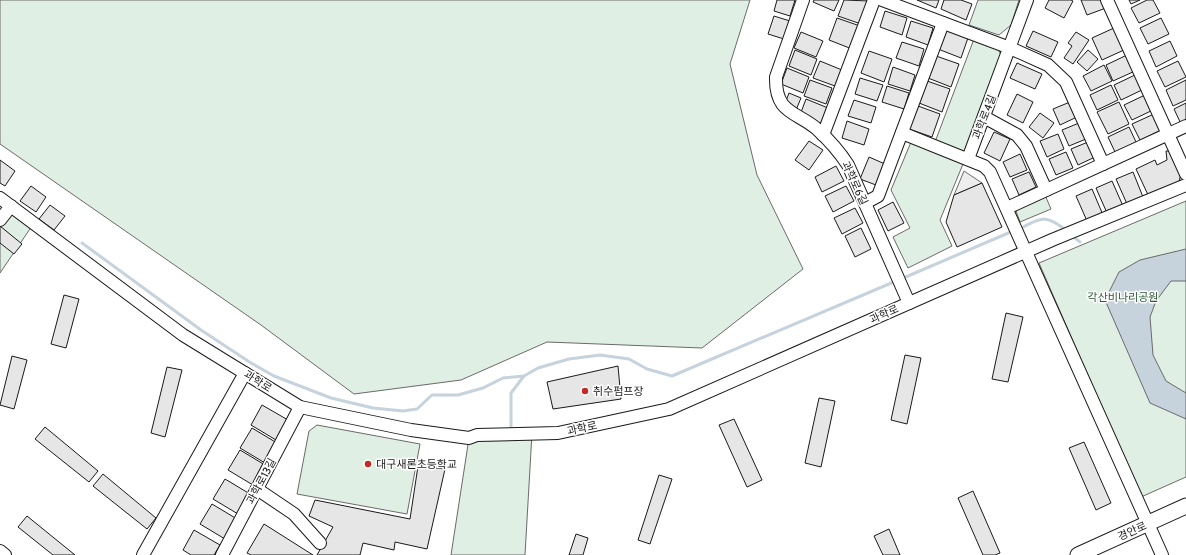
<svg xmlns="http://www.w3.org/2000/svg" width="1186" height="555" font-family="Cabin,'Noto Sans KR',sans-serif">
  <rect width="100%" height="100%" fill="#fff"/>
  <g fill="#e0efe3" stroke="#6a6a6a">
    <path d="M0,0h750l-20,64 27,111 46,94 -101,79 -155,-6 -86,38 -107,14 -93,-69 -261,-181z"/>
    <path d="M978,0h41l-8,25 -12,10 -30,-10z"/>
    <path d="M974,39l24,10 3,6 -37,98 -29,-11z"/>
    <path d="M911,142l52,22 -23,56 12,26 -44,22 -15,-31 17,-9 -19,-38z"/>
    <path d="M1045,195l6,14 -31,13 -4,-11 3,-5z"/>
    <path d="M1186,201v276l-45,20 -102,-234z"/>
    <path d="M11,206l23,17 -34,50v-53z"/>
    <path d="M317,425l103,19 -13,70 -110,-20 12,-63z"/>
    <path d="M532,433l-7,122h-74l18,-117z"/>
  </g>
  <path fill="#ededed" stroke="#6a6a6a" d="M964,171l18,12 -28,12z"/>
  <path fill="#c6d2dc" stroke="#6a6a6a" d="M1186,249v32h-15l-15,20 -6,16 3,38 13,26 20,12v26l-36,-16 -45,-103 14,-28 21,-12z"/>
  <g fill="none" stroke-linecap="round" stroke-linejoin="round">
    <g stroke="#c6d2dc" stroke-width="3">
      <path d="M1019,229c23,-11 26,-16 48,2"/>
      <path d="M1071,235l9,7"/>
      <path d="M82,243l119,87 50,33 23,13 57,22 42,10 30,3 14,-2 15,-14h26l25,-7 20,-10 21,-2 14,-8 31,-9 31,-4 29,4 18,10 25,7 224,-95"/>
      <path d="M901,279l112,-48"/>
      <path d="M511,432v-39l13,-17"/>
    </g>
  </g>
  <g fill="#e6e6e6" stroke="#1a1a1a">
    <path d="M777,0h18l-5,16 -16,-5z"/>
    <path d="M814,0h25l-5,11 -21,-9z"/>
    <path d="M844,0l25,1 -8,23 -23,-8z"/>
    <path d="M917,0h22l-3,8z"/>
    <path d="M944,0h17l11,4 -6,16 -25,-11z"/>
    <path d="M1049,0h22l2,1 -9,17 -19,-10z"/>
    <path d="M1081,0h22l3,8 -19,7z"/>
    <path d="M1129,0h11l-9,4z"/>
    <path d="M1147,0h6l7,13 -21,10 -8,-15z"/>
    <path d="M885,11l22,7 -5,17 -22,-8z"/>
    <path d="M774,16l16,5 -6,18 -16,-5z"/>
    <path d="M837,18l23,8 -8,23 -23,-9z"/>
    <path d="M1161,18l8,16 -21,10 -8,-16z"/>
    <path d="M911,21l22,7 -5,17 -22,-8z"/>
    <path d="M946,27l23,8 -8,23 -23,-9z"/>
    <path d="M1114,28l10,22 -22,10 -10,-22z"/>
    <path d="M1033,31l25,11 -7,15 -25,-11z"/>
    <path d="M801,32l22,9 -7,16 -22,-9z"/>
    <path d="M1076,32l13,8 -16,24 -9,-6 8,-12 -4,-3z"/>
    <path d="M1170,41l7,15 -21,11 -7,-16z"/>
    <path d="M902,42l22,7 -5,17 -23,-8z"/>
    <path d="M795,50l22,9 -6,16 -22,-9z"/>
    <path d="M1088,50l10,9 -11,12 -10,-9z"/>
    <path d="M869,51l23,8 -8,23 -23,-9z"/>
    <path d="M1127,55l8,16 -22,10 -7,-16z"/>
    <path d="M936,56l23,8 -8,23 -23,-9z"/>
    <path d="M820,61l22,9 -7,16 -22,-8z"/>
    <path d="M1178,61l8,16 -21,10 -8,-16z"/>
    <path d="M1017,63l25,11 -7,15 -25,-11z"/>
    <path d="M1104,65l8,16 -21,10 -8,-15z"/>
    <path d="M893,67l22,8 -5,16 -22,-7z"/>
    <path d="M787,68l22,9 -6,16 -22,-9z"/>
    <path d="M1135,75l7,15 -21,10 -7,-15z"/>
    <path d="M860,78l23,7 -6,16 -22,-7z"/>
    <path d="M810,80l22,8 -6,16 -22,-8z"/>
    <path d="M1186,80v20l-13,6 -7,-16z"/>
    <path d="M927,81l23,8 -8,23 -23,-9z"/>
    <path d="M1111,85l7,15 -21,10 -7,-15z"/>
    <path d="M887,86l22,7 -5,16 -22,-7z"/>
    <path d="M789,93l12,5 -5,12 -10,-9z"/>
    <path d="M1017,94l16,8 -10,21 -16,-8z"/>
    <path d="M1145,95l8,15 -21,10 -8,-15z"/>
    <path d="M806,99l22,9 -6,16 -22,-9z"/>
    <path d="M854,100l22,7 -5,16 -23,-7z"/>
    <path d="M1070,102l7,15 -17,8 -7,-16z"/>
    <path d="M1119,102l10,22 -21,10 -11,-22z"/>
    <path d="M1186,103v19l-5,2 -7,-15z"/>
    <path d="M918,106l22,8 -8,23 -23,-8z"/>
    <path d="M1040,113l14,10 -11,15 -14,-11z"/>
    <path d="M1154,114l7,16 -21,10 -8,-16z"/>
    <path d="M847,121l22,8 -5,16 -22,-7z"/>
    <path d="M1079,123l7,16 -17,7 -7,-16z"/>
    <path d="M1129,127l7,15 -21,10 -7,-15z"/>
    <path d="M994,132l16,7 -10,22 -16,-8z"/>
    <path d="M1058,134l6,15 -17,8 -7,-16z"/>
    <path d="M809,141l14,9 -14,20 -14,-10z"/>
    <path d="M1088,142l7,15 -17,8 -7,-16z"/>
    <path d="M1166,151h7l8,22 -2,9 -30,15 -13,-28 19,-9 2,5 10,-5z"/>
    <path d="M1066,152l7,16 -17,7 -7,-16z"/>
    <path d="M1020,154l7,16 -17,7 -7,-15z"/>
    <path d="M869,157l16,7 -9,21 -16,-6z"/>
    <path d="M0,160l15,11 -10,15 -5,-3z"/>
    <path d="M836,166l8,15 -22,11 -7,-15z"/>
    <path d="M1029,172l7,15 -17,8 -7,-16z"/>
    <path d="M1133,172l10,25 -16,7 -11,-25z"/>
    <path d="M1112,181l11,25 -16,7 -11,-25z"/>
    <path d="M982,183l20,44 -45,20 -11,-25 8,-27z"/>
    <path d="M31,186l15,11 -10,15 -16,-11z"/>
    <path d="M846,186l8,15 -21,11 -8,-16z"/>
    <path d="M1092,189l11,26 -16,6 -11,-25z"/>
    <path d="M893,202l11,21 -16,8 -10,-21z"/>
    <path d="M50,205l15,11 -11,14 -15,-11z"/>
    <path d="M855,208l8,15 -21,11 -8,-16z"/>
    <path d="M0,226l22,18 -8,10 -14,-11z"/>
    <path d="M861,228l10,21 -16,8 -10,-21z"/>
    <path d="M64,295l15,4 -13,49 -15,-4z"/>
    <path d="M1006,313l17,4 -15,65 -16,-3z"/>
    <path d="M905,355l16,3 -14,66 -16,-4z"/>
    <path d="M12,356l15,4 -13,49 -14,-4z"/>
    <path d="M618,366l3,33 -68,10 -6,-27z"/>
    <path d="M167,367l15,3 -17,67 -14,-4z"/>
    <path d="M819,398l16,3 -14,66 -16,-4z"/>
    <path d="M262,405l26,15 -12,20 -25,-15z"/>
    <path d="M734,419l28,61 -15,7 -28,-62z"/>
    <path d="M45,427l53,44 -9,11 -54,-43z"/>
    <path d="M252,428l25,15 -12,20 -25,-15z"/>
    <path d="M1084,442l27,61 -15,7 -27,-62z"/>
    <path d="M240,450l25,15 -12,20 -25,-15z"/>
    <path d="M418,466l27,3 -18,80 -32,-7 -1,8 -31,-7 -3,12h-43l16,-28 -24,-11 6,-16 95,19z"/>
    <path d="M103,474l53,44 -9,11 -54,-43z"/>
    <path d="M659,475l13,4 -22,65 -12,-4z"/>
    <path d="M225,479l25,15 -12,20 -25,-15z"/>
    <path d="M973,491l27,62 -5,2h-12l-25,-57z"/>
    <path d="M212,504l25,15 -12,20 -25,-15z"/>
    <path d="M27,516l48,39h-22l-35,-28z"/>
    <path d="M264,524l49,31h-62l-4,-2z"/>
    <path d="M889,529l11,26h-17l-9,-19z"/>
    <path d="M194,530l26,15 -6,10h-23l-8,-5z"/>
    <path d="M576,534l12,4 -5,17h-14z"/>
  </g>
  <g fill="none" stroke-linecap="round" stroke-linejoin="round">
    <g stroke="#1a1a1a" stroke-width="14">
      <g id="minor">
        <path d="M803,0l-27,77c-1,37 20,34 41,52 12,11 22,22 31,36l61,138"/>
        <path d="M882,0l128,48 38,17 18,17 37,82"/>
        <path d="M1107,0l79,174"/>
        <path d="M984,117l33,18 9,11 20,44"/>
        <path d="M902,133l82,33 6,6 172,383"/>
        <path d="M823,135l51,-135"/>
        <path d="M968,159l59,-159"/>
        <path d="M0,198l183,137 117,72 111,23 58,8 8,-3 81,-2 111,-24 383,-169 134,-55"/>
        <path d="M865,203l13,-7 65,-173"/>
        <path d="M1007,208l179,-82"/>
        <path d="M0,220l11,-14"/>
        <path d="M257,489l37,25 26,29"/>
        <path d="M0,551l5,4"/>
        <path d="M143,555l102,-182"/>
        <path d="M222,555l78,-148"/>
      </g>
    </g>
    <g stroke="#1a1a1a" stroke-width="17">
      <path id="major" d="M1078,555l108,-49"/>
    </g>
    <use href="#minor" stroke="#fff" stroke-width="12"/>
    <use href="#major" stroke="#fff" stroke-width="15"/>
  </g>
  <g fill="#c62828" stroke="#fff" stroke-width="1.5">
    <circle cx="585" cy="391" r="4"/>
    <circle cx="368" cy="464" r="4"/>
  </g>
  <g text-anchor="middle" stroke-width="3" stroke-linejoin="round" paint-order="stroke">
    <g font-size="11" fill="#1a1a1a" stroke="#fff">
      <text transform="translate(984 117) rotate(-69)" y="4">과학로4길</text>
      <text transform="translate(855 183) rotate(65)" y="4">과학로6길</text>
      <text transform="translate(884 314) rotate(-24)" y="4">과학로</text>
      <text transform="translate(258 381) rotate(32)" y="4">과학로</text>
      <text transform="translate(582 428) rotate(-12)" y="4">과학로</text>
      <text transform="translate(261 481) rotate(-62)" y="4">과학로13길</text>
      <text transform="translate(1132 531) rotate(-24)" y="4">경안로</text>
    </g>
    <g font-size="11" fill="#2b5a34" stroke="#fff">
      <text x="1123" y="301">각산비나리공원</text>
    </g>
    <g font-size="11" fill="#1a1a1a" stroke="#fff" text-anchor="start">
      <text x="593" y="395">취수펌프장</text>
      <text x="376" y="468">대구새론초등학교</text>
    </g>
  </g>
</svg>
